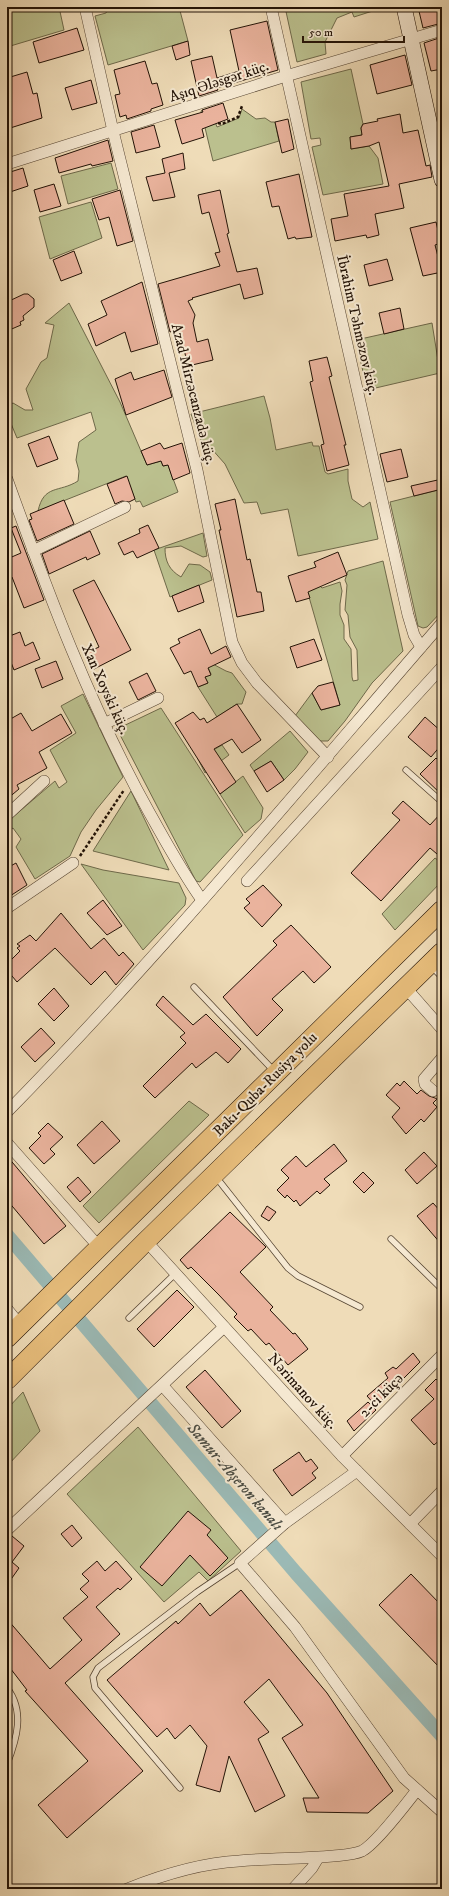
<svg xmlns="http://www.w3.org/2000/svg" width="449" height="1896" font-family="'IM FELL DW Pica',serif">
  <rect width="100%" height="100%" fill="#efdcb8"/>
  <filter id="stains"><feTurbulence type="fractalNoise" baseFrequency=".005" numOctaves="4"/><feColorMatrix values="0 0 0 0 .2 0 0 0 0 .09 0 0 0 0 .02 0 0 0 .5 -.17"/></filter>
  <radialGradient id="worn" r=".72"><stop offset=".6" stop-color="#630" stop-opacity="0"/><stop offset="1" stop-color="#630" stop-opacity=".3"/></radialGradient>
  <g fill="#bbc08e" stroke="#6e694a">
    <path d="M7,7h52l5,23 -57,17z"/>
    <path d="M109,7h70l9,34 -80,24 -13,-49 11,-3z"/>
    <path d="M285,7h100l-31,10 -2,-5 -15,6 -12,24 1,12 -29,8z"/>
    <path d="M351,69l12,55 -2,4 1,7 -12,2 1,12 18,-3 9,12 5,26 -60,11 -11,-48 9,-2 -1,-7 -9,1 -10,-57z"/>
    <path d="M210,108l7,19 22,-9 3,-9 14,10 9,-1 6,4h4l4,19 -66,20 -12,-50z"/>
    <path d="M111,163l7,26 -50,15 -7,-28z"/>
    <path d="M91,202l11,36 -52,21 -11,-42z"/>
    <path d="M69,303l51,99 27,63 14,-4 2,5 5,-1 10,27 -35,15 -3,-6 -4,1 -10,-26 -88,35c6,-27 21,-18 40,-30l1,-10 -3,-11 3,-18 17,-12 -5,-18 -74,26 -10,-24v-8l6,-3 12,7h8l-7,-21 15,-27 6,-4 7,-33 -9,-2z"/>
    <path d="M432,323l8,50 -73,17 -11,-50z"/>
    <path d="M264,396l6,22 6,32 36,-8 1,4h6l6,26 3,2 20,-5v12l4,18 11,8 7,-5 8,37 -80,17 -10,-47 -27,5 -4,-12 -13,1 -19,-39 -15,-17 -9,-7 -10,-26z"/>
    <path d="M442,489v122l-15,16 -4,1 -5,-2 -28,-124z"/>
    <path d="M203,533l4,23 -4,1 -22,-11 -16,2c0,13 4,22 16,29l8,-13 11,1 10,7 2,8 -42,17 -16,-47z"/>
    <path d="M383,561l20,90 -31,32 -27,38 -17,20h-8l-25,-25 17,-23 9,17 19,-5 -33,-115 13,-4 2,2 18,-6 2,9 -2,13v11l4,10v14l7,10 1,28 1,4 5,-1 -1,-30 -7,-13 -2,-22 -3,-5 2,-25 -2,-5 3,-9z"/>
    <path d="M209,662l17,9 6,2 14,19 -4,12h-5l-20,13 -19,-30 10,-4 -3,-6 6,-3 -5,-11z"/>
    <path d="M83,694l40,83 -27,33 -15,22 -11,24 -35,23 -19,-32 5,-8 -8,-11 -6,4v-10l48,-41 4,7 8,-6 -17,-32 26,-17 -15,-27z"/>
    <path d="M161,708l82,127 -43,47 -4,-1 -79,-152z"/>
    <path d="M290,731l18,21 -13,17 -11,11 -13,-19 -17,10 -4,-6z"/>
    <path d="M222,745l7,10 -24,18 -7,-14z"/>
    <path d="M243,776l20,32 -2,11 -16,14 -25,-39z"/>
    <path d="M131,791l38,79 -76,-19z"/>
    <path d="M435,858l7,5v18l-47,49 -13,-16z"/>
    <path d="M81,864l22,6 76,13 7,15 -1,7 -42,45z"/>
    <path d="M189,1101l20,14 -110,108 -16,-17z"/>
    <path d="M23,1392l17,39 -33,35v-57z"/>
    <path d="M138,1427l103,124 -33,30 -9,-9 -35,30 -97,-108z"/>
  </g>
  <g fill="none" stroke-linecap="round" stroke-linejoin="round">
    <path stroke="#9bbab6" stroke-width="14" d="M7,1235l289,338 146,163"/>
  </g>
  <g fill="#eab39d" stroke="#221206">
    <path d="M418,7h22l2,16 -19,5z"/>
    <path d="M267,21l11,49 -61,18 1,2 -19,6 -8,-35 21,-5 5,22 22,-7 -9,-41z"/>
    <path d="M77,28l7,22 -45,13 -6,-21z"/>
    <path d="M442,37v32l-11,2 -7,-28z"/>
    <path d="M188,41l2,14 -14,5 -4,-14z"/>
    <path d="M405,55l7,30 -35,9 -7,-29z"/>
    <path d="M145,61l7,23 5,-1 6,22 -12,4v2l-24,8 -1,-4 -6,2 -5,-22 5,-1 -6,-24z"/>
    <path d="M27,72l6,22 4,-1 5,25 -35,11v-51z"/>
    <path d="M91,80l6,23 -25,7 -7,-22z"/>
    <path d="M223,103l5,16 -26,10 2,8 -22,7 -7,-24 28,-8 -1,-2z"/>
    <path d="M400,114l3,19 15,-3 8,36 4,-1 2,12 -33,7 5,24 -29,6 4,21 -12,3 -1,-3 -31,6 -4,-22 17,-3 -4,-22 45,-8 -10,-44 -10,4 -18,3 -1,-12 12,-2 -1,-7 2,-4 15,-3 -1,-2z"/>
    <path d="M288,119l6,30 -12,4 -7,-31z"/>
    <path d="M154,125l6,22 -24,6 -5,-21z"/>
    <path d="M108,140l5,21 -21,5 -1,-2 -32,9 -4,-15z"/>
    <path d="M183,153l2,16 -16,4 6,24 -22,4 -7,-24 19,-4 -3,-14z"/>
    <path d="M23,168l5,18 -21,7v-20z"/>
    <path d="M299,174l13,63 -16,2 -1,-2 -7,2 -9,-33 -7,1 -6,-25z"/>
    <path d="M54,184l7,22 -21,6 -6,-22z"/>
    <path d="M120,190l13,51 -16,5 -8,-29 -10,3 -7,-21z"/>
    <path d="M220,190l9,43 -2,1 10,38 20,-4 6,26 -19,5 -4,-15 -48,14 1,1 -5,2 7,14 -2,8 4,19 11,-3 5,21 -25,6 -9,-37 -9,3 -12,-48 62,-18 -5,-13 5,-1 -11,-40 -7,2 -4,-19z"/>
    <path d="M436,222l5,21 -6,2 7,27 -19,4 -13,-48z"/>
    <path d="M74,251l8,22 -21,8 -8,-21z"/>
    <path d="M387,259l6,21 -24,6 -5,-21z"/>
    <path d="M142,282l16,62 -27,8 -6,-20 -29,14 -8,-22 19,-9 -6,-14z"/>
    <path d="M24,294h4l6,5v8l-11,9 1,4 -4,2 1,3 -14,6v-29z"/>
    <path d="M400,308l4,21 -20,5 -5,-21z"/>
    <path d="M327,357l5,19 -3,1 17,68h-2l5,20 -22,6 -6,-26 3,-1 -14,-62 3,-1 -4,-20z"/>
    <path d="M164,370l8,27 -46,18 -11,-36 16,-7 3,8z"/>
    <path d="M49,436l9,23 -21,8 -9,-23z"/>
    <path d="M160,443l4,6 18,-6 8,30 -17,7 -5,-15 -5,1 -2,-5 -14,4 -6,-14z"/>
    <path d="M401,449l7,28 -21,5 -7,-28z"/>
    <path d="M127,476l8,23 -6,3 -7,-1 -7,3 -8,-20z"/>
    <path d="M442,479v10l-28,7 -3,-10z"/>
    <path d="M235,499l12,61 3,-1 7,33h4l3,19 -27,6 -18,-87h2l-6,-26z"/>
    <path d="M64,500l10,24 -37,17 -8,-21 3,-1 -2,-5z"/>
    <path d="M148,525l11,23 -22,10 -4,-7 -9,4 -6,-12 22,-10 -1,-4z"/>
    <path d="M16,526l28,74 -20,8 -12,-31 -5,2v-20l14,-6 -10,-25z"/>
    <path d="M90,531l10,23 -13,6 -1,-3 -37,17 -7,-20z"/>
    <path d="M338,552l9,23 -39,17 2,6 -14,4 -8,-26 28,-9 -2,-5z"/>
    <path d="M94,580l37,70 -39,20 -6,-17 13,-6 -26,-57z"/>
    <path d="M199,585l5,17 -26,10 -6,-16z"/>
    <path d="M200,629l11,25 15,-8 5,11 -23,11 3,7 -6,2 3,6 -10,4 -7,-16 -7,3 -14,-26 10,-5 -2,-4z"/>
    <path d="M20,632l5,14 8,-4 7,17 -26,11 -7,-18v-15z"/>
    <path d="M314,639l8,21 -25,8 -7,-21z"/>
    <path d="M56,661l7,18 -21,9 -7,-19z"/>
    <path d="M147,673l9,18 -18,9 -9,-18z"/>
    <path d="M333,682l7,23 -19,5 -9,-17 6,-7z"/>
    <path d="M237,704l24,36 -19,13 -10,-14 -18,10 22,33 -16,12 -45,-71 18,-11 7,8 4,-2 3,5z"/>
    <path d="M21,713l11,18 29,-17 11,19 -33,19 8,16 -30,17 2,4 -12,10v-78z"/>
    <path d="M425,717l17,15v12l-11,13 -23,-20z"/>
    <path d="M436,758l6,6v31l-22,-21z"/>
    <path d="M271,761l13,19 -17,12 -13,-21z"/>
    <path d="M403,801l27,24 12,-13v36l-5,6 -7,-6 -49,53 -30,-28 49,-53 -8,-7z"/>
    <path d="M16,863l11,22 -20,13v-30z"/>
    <path d="M263,885l19,20 -20,22 -18,-19 6,-5 -4,-4z"/>
    <path d="M103,900l19,26 -15,9 -20,-22z"/>
    <path d="M61,913l30,36 13,-11 15,18 4,-4 11,12 -18,21 -11,-14 -14,14 -36,-37 -38,34 -10,-12v-6l13,-13 -3,-3 3,-2 -3,-2 13,-9 6,6z"/>
    <path d="M291,925l40,42 -17,16 -11,-12 -31,28 11,11 -26,26 -34,-39 54,-52 -4,-4z"/>
    <path d="M54,988l15,18 -15,15 -16,-17z"/>
    <path d="M163,996l30,29 13,-11 35,35 -13,14 -12,-11 -20,16 -4,-5 -37,35 -12,-12 43,-43 -6,-6 5,-4 -29,-28z"/>
    <path d="M41,1028l14,15 -20,19 -14,-15z"/>
    <path d="M404,1081l13,13 4,-4 8,6 6,2 2,1 -4,4 4,4 -13,15 -3,-3 -15,15 -14,-17 8,-9 -14,-13 11,-12 3,3z"/>
    <path d="M102,1121l18,20 -26,23 -17,-19z"/>
    <path d="M48,1123l15,14 -13,12 5,5 -11,10 -15,-16 12,-12 -3,-3z"/>
    <path d="M334,1144l13,17 -23,18 6,6 -10,9 -3,-3 -17,15 -4,-6 -2,2 -7,-7 -2,3 -8,-8 12,-12 -8,-8 15,-14 10,11z"/>
    <path d="M424,1152l13,14 -20,18 -12,-14z"/>
    <path d="M7,1156l59,70 -22,18 -37,-44z"/>
    <path d="M363,1172l11,11 -10,10 -11,-11z"/>
    <path d="M78,1177l13,15 -11,10 -13,-15z"/>
    <path d="M433,1203l9,10v32l-25,-29z"/>
    <path d="M267,1206l9,6 -7,9 -8,-5z"/>
    <path d="M230,1212l36,35 -26,25 33,35 -3,3 23,24 2,-1 13,16 -20,16 -19,-22 -3,2 -15,-16 -3,2 -14,-14 3,-3 -19,-20 -27,-27 -3,2 -8,-9z"/>
    <path d="M177,1290l17,17 -40,40 -17,-18z"/>
    <path d="M413,1353l7,9 -44,44 -9,-10 21,-18 -3,-5 8,-6 3,2z"/>
    <path d="M205,1370l36,41 -19,17 -36,-41z"/>
    <path d="M436,1379l6,6v53l-8,7 -23,-25 23,-21 -9,-9z"/>
    <path d="M368,1402l8,8 -22,21 -7,-10z"/>
    <path d="M299,1452l7,10 5,-3 7,9 -6,5 4,5 -24,18 -19,-26z"/>
    <path d="M188,1511l23,19 -4,5 21,23 -18,18 -20,-21 -28,31 -22,-19z"/>
    <path d="M72,1525l10,13 -10,9 -11,-13z"/>
    <path d="M12,1536l12,10 -12,16 7,6 -12,17v-44z"/>
    <path d="M97,1561l8,10 11,-10 16,18 -12,11 -2,-2 -22,19 24,27 -55,49 78,88 -76,67 -29,-33 50,-44 -63,-70 2,-1 -20,-26v-45l43,50 32,-29 -19,-22 25,-21 -8,-8 9,-8 -7,-7z"/>
    <path d="M411,1574l31,32v64l-63,-65z"/>
    <path d="M241,1590l86,103 66,98 -25,22 -61,-1 -4,-14h16l-37,-60 21,-13 -34,-46 -25,23 25,30 -11,7 27,57 -30,16 -26,-56 -9,36 -24,-7 11,-39 -17,-21 -15,14 -8,-11 -10,9 -50,-57 69,-59 2,3 22,-21 10,13z"/>
  </g>
  <g fill="none" stroke-linecap="round" stroke-linejoin="round">
    <g stroke="#554432" stroke-width="7">
      <g id="lane">
        <path d="M406,770l36,32"/>
        <path d="M431,966l11,11"/>
        <path d="M194,987l80,84"/>
        <path d="M216,1177l72,91 10,8 62,31"/>
        <path d="M391,1239l51,50"/>
        <path d="M129,1318l46,-44"/>
        <path d="M7,1688c18,23 10,51 0,76"/>
        <path d="M180,1788l-85,-100 -2,-11 5,-9 99,-76 43,-29"/>
      </g>
    </g>
    <g stroke="#554432" stroke-width="12">
      <g id="street">
        <path d="M85,7l28,124 84,339 35,172 10,21 15,20 71,74"/>
        <path d="M271,7l137,608 6,20 7,12"/>
        <path d="M7,164l279,-88 156,-46"/>
        <path d="M7,479c41,114 83,227 142,333 17,30 33,60 53,88"/>
        <path d="M33,551l92,-44"/>
        <path d="M104,724l54,-26"/>
        <path d="M7,815l37,-34"/>
        <path d="M247,881l195,-214"/>
        <path d="M7,908l66,-45"/>
        <path d="M406,988l36,41"/>
        <path d="M433,1091l-8,-7 -1,-5 18,-21"/>
        <path d="M7,1112c153,-156 292,-324 435,-489"/>
        <path d="M7,1143l92,104"/>
        <path d="M146,1241l196,215 100,100"/>
        <path d="M7,1309l13,16"/>
        <path d="M163,1386l122,137"/>
        <path d="M342,1456l100,-101"/>
        <path d="M357,1471l-72,52 -45,40 55,64 109,151 38,34"/>
        <path d="M410,1524l32,-33"/>
        <path d="M7,1530l217,-203"/>
        <path d="M127,1889c35,-14 74,-26 112,-28 31,-3 62,-2 94,-5 9,-1 20,-1 29,-5 14,-7 44,-47 55,-61"/>
        <path d="M293,1889l19,-21 6,-10"/>
      </g>
    </g>
    <g stroke="#221206" stroke-width="16">
      <path id="secondary" d="M404,7l38,173"/>
    </g>
    <g stroke="#221206" stroke-width="20">
      <g id="highway">
        <path d="M7,1338l435,-428"/>
        <path d="M7,1380l139,-139 296,-289"/>
      </g>
    </g>
    <g stroke="#221206" stroke-width="2.5" stroke-dasharray="3 2" stroke-linecap="butt">
      <path d="M218,123l4,1 16,-7 4,-11"/>
      <path d="M80,856l44,-66"/>
    </g>
    <use href="#lane" stroke="#f5e8d1" stroke-width="5.5"/>
    <use href="#street" stroke="#f5e8d1" stroke-width="11"/>
    <use href="#secondary" stroke="#f5e8d1" stroke-width="15"/>
    <use href="#highway" stroke="#e8be7c" stroke-width="19"/>
  </g>
  <g text-anchor="middle" stroke-width="4" stroke-linejoin="round" paint-order="stroke">
    <g font-size="15" fill="#221206" stroke="#f5e8d1">
      <text transform="translate(219 81) rotate(-18)" y="5">Aşıq Ələsgər küç.</text>
      <text transform="translate(358 325) rotate(77)" y="5">İbrahim Təhməzov küç.</text>
      <text transform="translate(194 394) rotate(76)" y="5">Azad Mirzəcanzadə küç.</text>
      <text transform="translate(106 689) rotate(66)" y="5">Xan Xoyski küç.</text>
      <text transform="translate(265 1084) rotate(-45)" y="5">Bakı-Quba-Rusiya yolu</text>
      <text transform="translate(303 1391) rotate(48)" y="5">Nərimanov küç.</text>
      <text transform="translate(381 1395) rotate(-45)" y="5">2-ci küçə</text>
    </g>
    <g font-size="16" font-style="italic" fill="#4c4d44" stroke="#f5e8d1">
      <text transform="translate(236 1476) rotate(49)" y="6">Samur-Abşeron kanalı</text>
    </g>
  </g>
  <rect width="449" height="1896" fill="none" stroke="#efdcb8" stroke-width="24"/>
  <rect x="8" y="8" width="433" height="1880" fill="none" stroke="#221206" stroke-width="2"/>
  <rect x="12" y="12" width="425" height="1872" fill="none" stroke="#221206"/>
  <path d="M303 36v6h101v-6" fill="none" stroke="#221206" stroke-width="2"/>
  <text x="309" y="36" font-size="12" fill="#221206" stroke="#f5e8d1" stroke-width="3" paint-order="stroke">50 m</text>
  <rect width="100%" height="100%" filter="url(#stains)"/>
  <rect width="100%" height="100%" fill="url(#worn)"/>
</svg>
